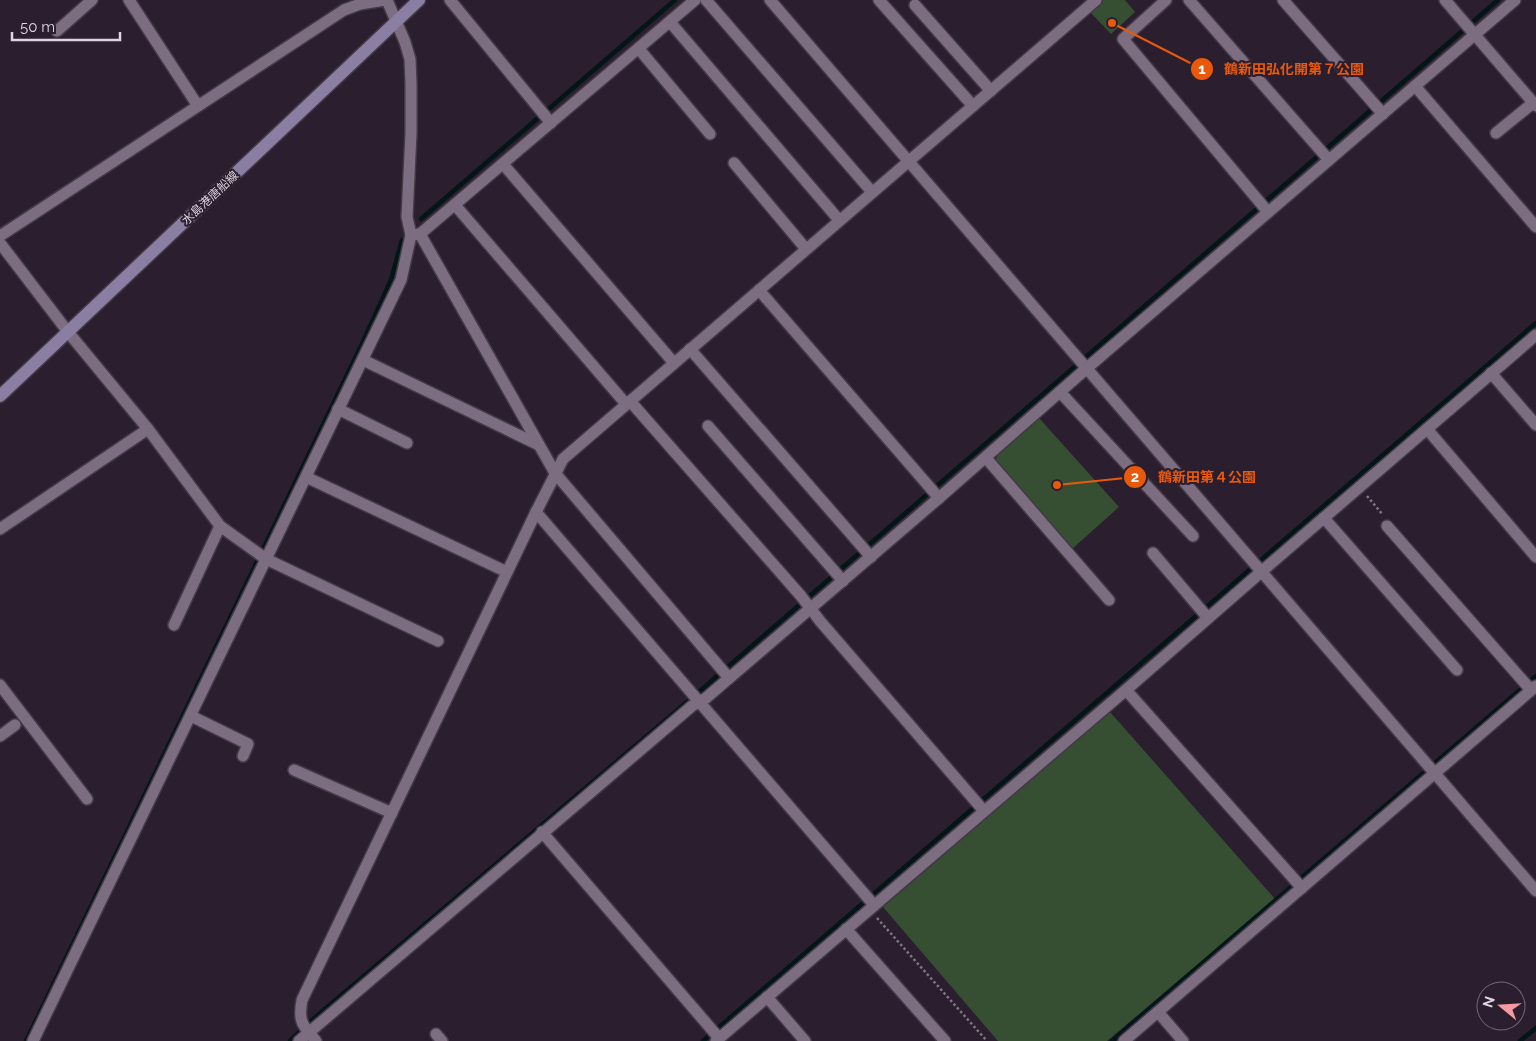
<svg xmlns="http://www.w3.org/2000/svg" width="1536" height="1041" font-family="Raleway,'Noto Sans JP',sans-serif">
  <rect width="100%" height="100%" fill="#2b1e2f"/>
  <g fill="#364f32">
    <path d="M1102,0h23l10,12 -24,22 -21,-22z"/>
    <path d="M1039,418l80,89 -47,42 -77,-86 2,-7z"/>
    <path d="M1110,712l165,187 -168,142h-109l-115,-134z"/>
  </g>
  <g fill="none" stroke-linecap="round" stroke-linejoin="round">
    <g stroke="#021517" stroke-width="4.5">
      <path d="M421,219l254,-219"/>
      <path d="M26,1041l336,-697 29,-64 11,-40"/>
      <path d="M290,1041l22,-21 388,-329 798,-691"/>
      <path d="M703,1041l833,-718"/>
      <path d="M1112,1041l424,-365"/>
      <path d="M1520,1041l16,-13"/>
    </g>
    <g stroke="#443947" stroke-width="14">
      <g id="minor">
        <path d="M129,0l69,106"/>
        <path d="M450,0l101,123"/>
        <path d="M706,0l166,192"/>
        <path d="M770,0l766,891"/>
        <path d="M879,0l94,106"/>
        <path d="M1166,0l-43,39 145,173"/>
        <path d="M1189,0l140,160"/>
        <path d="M1283,0l100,114"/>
        <path d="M1445,0l91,106"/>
        <path d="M915,5l76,86"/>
        <path d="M670,22l169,198"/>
        <path d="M57,31l35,-31"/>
        <path d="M639,49l71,85"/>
        <path d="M1415,86l121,141"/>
        <path d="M1496,133l37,-30"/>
        <path d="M734,163l72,86"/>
        <path d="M503,164l171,199"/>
        <path d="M455,205l171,199"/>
        <path d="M420,234l275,-234"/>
        <path d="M411,235l9,-1 135,239 174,205"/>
        <path d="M0,236l344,-226 16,-6 25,-4"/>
        <path d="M0,243l68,89 80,97 72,97 -46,99"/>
        <path d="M759,290l180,208"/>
        <path d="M690,349l181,208"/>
        <path d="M363,360l176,85"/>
        <path d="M1491,373l45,52"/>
        <path d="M1060,392l133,144"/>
        <path d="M630,401l171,195 19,25 164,190"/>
        <path d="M338,409l69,34"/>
        <path d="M708,426l135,155"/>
        <path d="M1427,429l109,128"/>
        <path d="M986,458l123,142"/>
        <path d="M306,477l201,95"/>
        <path d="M536,512l338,393"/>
        <path d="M1324,518l133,152"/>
        <path d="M220,526l46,33 172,82"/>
        <path d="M1387,526l144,164"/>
        <path d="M0,529l148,-100"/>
        <path d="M1153,553l55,65"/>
        <path d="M0,685l87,114"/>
        <path d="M1126,690l176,198"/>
        <path d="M191,716l57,28 -5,12"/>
        <path d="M0,736l15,-11"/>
        <path d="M294,770l98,43"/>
        <path d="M542,832l177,206"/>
        <path d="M846,929l99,112"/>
        <path d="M767,997l38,44"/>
        <path d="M1158,1012l25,29"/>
        <path d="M436,1034l6,7"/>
        <path d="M33,1041l368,-761 10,-45 -4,-18 4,-84v-49l-1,-25 -5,-17 -18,-42"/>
        <path d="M299,1041l393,-335 14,-8 233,-200 148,-130 428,-368"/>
        <path d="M316,1041c-14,-16 -18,-20 -14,-41l234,-488 27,-53 533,-459"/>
        <path d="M716,1041l410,-351 135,-118 275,-237"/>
        <path d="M1124,1041l412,-355"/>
      </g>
    </g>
    <g stroke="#443947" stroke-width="15">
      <path id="secondary" d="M0,396l419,-396"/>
    </g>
    <g stroke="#817684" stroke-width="2.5" stroke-dasharray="2.5 2.5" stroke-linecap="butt">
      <path d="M1367,496l16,19"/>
      <path d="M877,918l110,123"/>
    </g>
    <use href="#minor" stroke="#7c6d81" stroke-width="11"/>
    <use href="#secondary" stroke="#8a7fa3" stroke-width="12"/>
  </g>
  <g text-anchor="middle" stroke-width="4" stroke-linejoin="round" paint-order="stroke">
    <g font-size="12" fill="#ded6e1" stroke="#2b1e2f">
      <text transform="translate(210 198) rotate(-43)" y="4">水島港唐船線</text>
    </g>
  </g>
  <path fill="none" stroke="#e8590c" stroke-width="2" d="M1112 23L1202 69M1057 485L1135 477"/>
  <g fill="#e8590c" stroke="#2b1e2f" stroke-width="2">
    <circle cx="1112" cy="23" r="5"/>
    <circle cx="1057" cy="485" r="5"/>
    <circle cx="1202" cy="69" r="12"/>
    <circle cx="1135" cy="477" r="12"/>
  </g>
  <g font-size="15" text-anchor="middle" font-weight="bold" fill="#fff">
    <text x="1202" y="74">1</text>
    <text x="1135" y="482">2</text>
  </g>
  <g font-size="14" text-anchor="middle" font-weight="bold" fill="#e8590c" stroke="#2b1e2f" stroke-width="4" stroke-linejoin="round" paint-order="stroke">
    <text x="1294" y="74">鶴新田弘化開第７公園</text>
    <text x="1207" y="482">鶴新田第４公園</text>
  </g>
  <g transform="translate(1501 1006) rotate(288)"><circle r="24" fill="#2b1e2f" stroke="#736876"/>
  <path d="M0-4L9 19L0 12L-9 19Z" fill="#f49aa0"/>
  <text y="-8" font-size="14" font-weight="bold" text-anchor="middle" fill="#ded6e1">N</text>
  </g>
  <path d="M12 32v8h108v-8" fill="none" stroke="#ded6e1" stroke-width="2.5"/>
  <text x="20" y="32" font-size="15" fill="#ded6e1" stroke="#2b1e2f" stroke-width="4" paint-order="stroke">50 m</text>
</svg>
